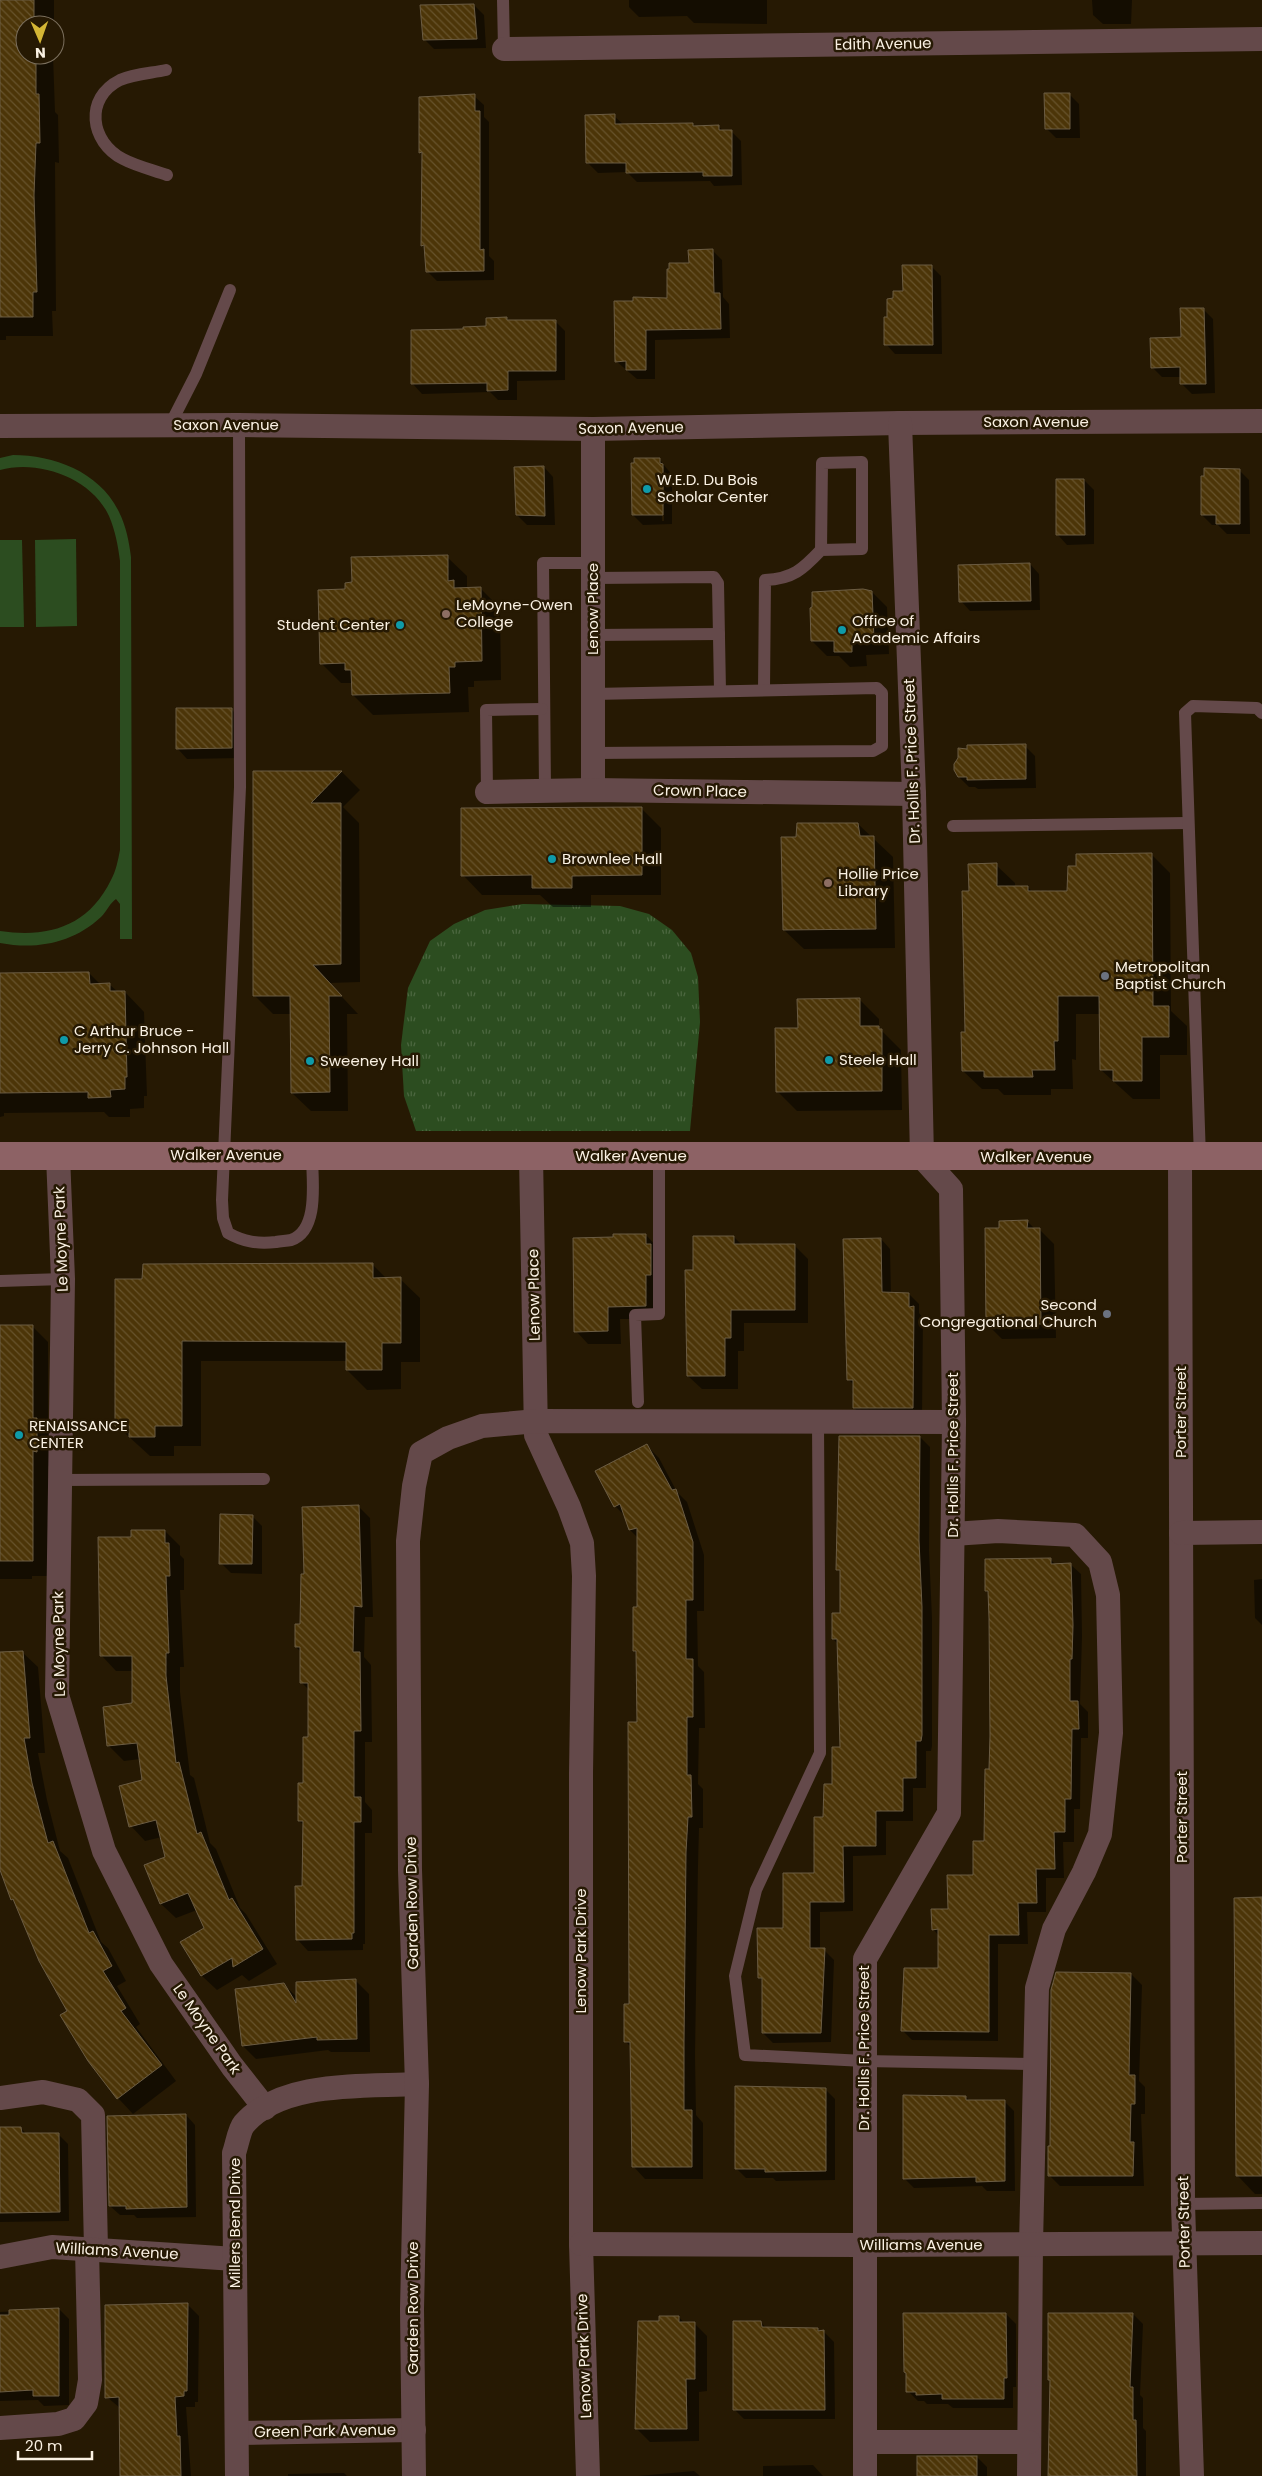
<svg xmlns="http://www.w3.org/2000/svg" width="1262" height="2476" font-family="Poppins,sans-serif">
  <defs>
    <pattern id="grass-tufts" width="24" height="20" patternUnits="userSpaceOnUse" patternTransform="scale(1.25)"><rect width="24" height="20" fill="#2c4d20"/><path d="M3 7l-1-3M5 7V3M7 7l1-3M15 17l-1-3M17 17v-4M19 17l1-3" fill="none" stroke="#4c6740"/></pattern>
    <pattern id="building-back-hatch" width="6" height="6" patternUnits="userSpaceOnUse" patternTransform="scale(1.25)"><rect width="6" height="6" fill="#4c3508"/><path d="M-1 5l2 2M0 0l6 6M5-1l2 2" fill="none" stroke="#67532c"/></pattern>
  </defs>
  <rect width="100%" height="100%" fill="#261903"/>
  <path fill="url(#grass-tufts)" d="M523,904l97,2 29,8 23,16 19,23 7,24 2,45 -10,109h-274l-12,-35 -3,-51 7,-57 22,-47 24,-17 31,-14z"/>
  <g fill="#2c4d20">
    <path d="M13,455c41,0 87,17 106,57 7,14 10,29 12,45l1,382h-12v-35l-4,-5c-6,4 -9,12 -15,18 -28,26 -64,33 -101,26v-12c48,7 88,-4 111,-51 5,-9 7,-20 9,-30v-289c-2,-16 -5,-31 -11,-45 -17,-38 -71,-57 -109,-46v-12z"/>
    <path d="M76,539l1,87 -41,1 -1,-87z"/>
    <path d="M0,540h22l2,87h-24z"/>
  </g>
  <g fill="#0007" fill-rule="evenodd">
    <path d="M0,0h54v25h-29v30h28l2,57 3,3 1,48 -4,-1 1,149h-4l1,25h-47v4h-6z"/>
    <path d="M629,0h138v24l-73,-1 -7,-7 -48,1 -10,-10z"/>
    <path d="M1092,0h40l-1,24h-28l-10,-9z"/>
    <path d="M474,5l10,10 2,33 -52,1 -10,-10z"/>
    <path d="M1069,94l10,10 1,34h-24l-10,-10z"/>
    <path d="M474,96l10,9v12l5,5v134l5,5v19l-57,1 -10,-10 -2,-23 -3,-3 1,-90 -3,-3z"/>
    <path d="M614,116l10,9h69l3,2h23l5,4h7l10,10 1,44 -28,1 -4,-5 -73,1 -10,-10 -29,1 -10,-10z"/>
    <path d="M712,250l10,10 1,37 6,7 1,34 -75,2v39h-18l-21,-18 52,-61 22,-36z"/>
    <path d="M931,266l10,10 1,78h-47l-9,-10 2,-26 7,-18z"/>
    <path d="M1203,309l10,10 2,74 -23,1 -10,-10v-7h-20l-10,-10 30,-29z"/>
    <path d="M507,318l3,4 45,-1 10,10v49l-48,1v19h-19l-8,-8 -68,2 -9,-10 51,-54 23,-3z"/>
    <path d="M659,459l13,16v49l-29,1 -10,-10zM661,467h3v54h-2z"/>
    <path d="M544,467l9,10 2,48h-28l-10,-10z"/>
    <path d="M1239,470l10,10 1,54h-23l-9,-9h-6l-10,-10z"/>
    <path d="M1084,480l10,10v54l-27,1 -9,-10z"/>
    <path d="M447,557l20,19v12h13l20,20 1,72 -27,1v6h-6l1,25 -96,3 -20,-20v-12h-12l-20,-20 25,-72z"/>
    <path d="M1030,564l9,10 1,36 -70,1 -9,-10z"/>
    <path d="M872,592l15,15 2,47 -23,1 1,11 -17,1 -11,-11h-12l-15,-15z"/>
    <path d="M231,709l10,10v39l-54,1 -9,-10z"/>
    <path d="M1025,746l10,10 1,32 -58,1 -3,-2h-6l-10,-10z"/>
    <path d="M254,772h88l18,18 -17,17 16,16 1,159 -31,1 29,31h-11l1,97h-37l-19,-18 -1,-79h-18l-19,-19z"/>
    <path d="M641,808l20,20v67h-70v12h-38l-13,-12h-58l-19,-20z"/>
    <path d="M858,824l35,33 2,91 -91,1 -20,-19 13,-92z"/>
    <path d="M1151,854l19,19 1,138 16,15v29h-27v44h-27l-32,-29v-56h-25v46l-4,-1 1,30h-22v6h-47l-6,-6h-16l-19,-18 7,-179 26,-27 19,18v4h13l5,6 36,-1z"/>
    <path d="M89,973l12,12h9l8,7h7l19,20 3,84h-3v12l-14,1v8h-21l-5,-5 -100,1v3l-4,1v-143z"/>
    <path d="M859,999l20,20v9l22,22 1,60 -105,1 -20,-20 22,-62z"/>
    <path d="M1027,1221l8,8h4l15,15 2,94 -54,1 -15,-15 13,-95z"/>
    <path d="M646,1235l12,13v71h-38l1,25h-33l-12,-13z"/>
    <path d="M734,1237l8,8h52l14,14v64h-64v28h-6v38h-36l-14,-13 6,-105z"/>
    <path d="M881,1239l9,10 1,45h18l10,10v9l4,5 -1,99h-58l-10,-9v-23l-6,-6z"/>
    <path d="M372,1264l15,15h13l20,19v64h-19v27l-34,1 -20,-20v-9h-146v85h-27v10h-24l-34,-31 28,-145z"/>
    <path d="M0,1326h32l16,16v89l4,4v32l-4,-1v110h-16v3h-32z"/>
    <path d="M920,1437l10,10 -1,104 3,67v128l-1,5h-5v37h-13v33h-27v34l-33,1v55l-33,1v38h4l10,10 -3,82 -58,1 -10,-10v-52l-4,-4 56,-103 10,-55 16,-71 -3,-104 -5,-5 8,-25v-42l-3,-3z"/>
    <path d="M647,1446l12,12 18,34 10,10 17,53v56h-7l1,55 6,6 1,56h-6l-1,56 5,5v39h-4l-1,37 -3,190 1,60 7,8v56h-58l-11,-12 -3,-120 -5,-5 4,-36 8,-283v-69l-4,-3 4,-43v-70l-8,-8 -4,-13 -11,-11z"/>
    <path d="M358,1506l12,12 3,99h-8l-1,40 7,8 1,77h-7v60l7,8v23h-7v111h-2v6l-55,1 -11,-12 6,-52 1,-62 -5,-4 10,-83v-48l-8,-8v-30l-5,-5 5,-22 5,-50z"/>
    <path d="M252,1516l10,10v48l-31,-1 -10,-10z"/>
    <path d="M165,1531l15,15v9l4,4v31h-4l4,77h-4v25l10,83 4,3 16,65 6,6 24,59 6,6 31,50 -28,17 -7,-6 -25,15 -15,-14 -20,-33 23,-14 -8,-19 -21,8 -15,-14 -15,-38 21,-9 -5,-20 -17,4 -14,-15 12,-45 -3,-22 -16,2 -15,-15 -5,-38 29,-4v-33h-17l-14,-15 31,-118z"/>
    <path d="M1051,1560l5,5h15l10,9 1,62 -2,68 8,8v26h-7l-1,71h-6v33h-11l1,36h-18v34h-19l1,32h-30v97l-86,-1 -10,-10 37,-60v-34l-6,-7 41,-53 11,-34 6,-72 -2,-177 -3,-3z"/>
    <path d="M1262,1579v46l-7,-7 -1,-38z"/>
    <path d="M22,1652l16,15 7,86h-7l9,47 13,51 8,7 33,84 7,6 18,33 -9,5 23,38 -4,3 40,54 -43,33 -15,-16 -29,-38 -20,-49 -52,-107 -5,-5 -12,-33v-213z"/>
    <path d="M1262,1899v295h-7l-18,-19z"/>
    <path d="M1131,1974l11,11 -3,96 6,6v27h-4l3,72h-84l-11,-11 2,-28z"/>
    <path d="M356,1981l13,13 1,58h-39l-3,-2 -72,9 -13,-13 41,-61 14,13z"/>
    <path d="M825,2089l10,10v81l-59,1 -3,-3h-27l-9,-9z"/>
    <path d="M966,2097l4,4h34l10,10 1,80h-28l-5,-5 -68,2 -9,-9z"/>
    <path d="M186,2115l9,10 1,92 -59,1 -3,-3h-14l-10,-9z"/>
    <path d="M21,2128l6,7 31,-1 10,10 1,77 -69,1v9v-102z"/>
    <path d="M188,2305l11,11 -1,86h-3v5h-9l5,69h-69l-2,-68 -13,-11z"/>
    <path d="M59,2309l10,10v86l-25,1 -6,-6 -38,1v-89z"/>
    <path d="M1006,2314l10,10v63h-3v21h-60l-5,-4h-21l-3,-3h-6l-10,-10z"/>
    <path d="M1133,2314l10,10 -3,71 3,3v30l3,3v45h-96l1,-94 -1,-2z"/>
    <path d="M679,2317l5,6h10l13,13v55l-8,1v49l-49,1 -13,-13 23,-107z"/>
    <path d="M761,2322l6,7h50l7,3 10,10 1,77h-91l-10,-10z"/>
    <path d="M977,2457l10,10v9h-69z"/>
    <path d="M813,2465l10,11h-60v-10z"/>
    <path d="M694,2471l6,5h-62z"/>
    <path d="M344,2473l3,3h-59v-2z"/>
  </g>
  <g fill="url(#building-back-hatch)" stroke="#6b5c43">
    <path d="M0,0h34v25h-9v30h11v39h3l1,49h-4l-2,52 3,97h-4v25h-33z"/>
    <path d="M474,4l3,35 -54,1 -3,-35z"/>
    <path d="M1044,93h26v36h-25z"/>
    <path d="M475,94v17h5v139l4,-1v22l-58,1 -2,-27 -3,1 1,-94 -3,1v-56z"/>
    <path d="M615,114v10l78,-1v3l26,-1v5h13v46h-29v-4l-77,1v-10h-40l-1,-48z"/>
    <path d="M713,249l1,44h6l1,36 -75,1v40h-20v-9l-11,1 -1,-61h19v-4l34,1v-29h2v-6h20l-1,-13z"/>
    <path d="M902,265h30l1,80h-49v-28h3v-18l6,-1v-7h10z"/>
    <path d="M1180,308h24l2,76h-26v-17l-29,1 -1,-30 31,-1z"/>
    <path d="M507,317v3h49v51h-48v19l-21,1v-8l-76,1v-54l52,-1v-2l23,-1v-8z"/>
    <path d="M634,458h26v5l3,1v51h-31l-1,-52h3z"/>
    <path d="M544,466l1,50 -29,-1 -2,-48z"/>
    <path d="M1204,468l36,1v55h-24v-9h-15v-39h3z"/>
    <path d="M1056,479h28l1,56h-29z"/>
    <path d="M448,555v26l6,-1v8l27,-1 1,74 -27,1v5h-6l1,26 -98,2 -1,-25h-6v-7l-25,1 -2,-74 27,-1v-6l7,-1 -1,-25z"/>
    <path d="M1030,563l1,38 -72,1 -1,-37z"/>
    <path d="M863,589l9,2 2,49h-22v12h-18v-11h-23l-1,-33 2,-1v-15z"/>
    <path d="M176,708h56v40l-56,1z"/>
    <path d="M1026,744v35l-59,1v-3h-9l-4,-7v-6l4,-6v-10l9,1v-4z"/>
    <path d="M253,771h89l-31,32h30v161l-28,1 29,31h-13l1,96 -39,1 -1,-97h-37z"/>
    <path d="M642,807v68l-70,1v12h-40v-13l-71,1v-68z"/>
    <path d="M797,823h61l2,13h14l2,93 -93,1 -2,-93h15z"/>
    <path d="M1152,853l1,153h16v31h-27v44h-29v-11h-13l-1,-74h-41v45h-4l1,29h-23l1,7h-49v-6h-22l-1,-39h4l-3,-141h7l-1,-27 29,-1v23h31v5h39l1,-25h8v-12z"/>
    <path d="M89,972l1,12 20,-1v8h15l2,86h-2v12l-15,1 1,7 -23,1v-6l-88,1v-120z"/>
    <path d="M860,998v28h19v3h3v62l-106,1 -1,-64h23l-1,-29z"/>
    <path d="M1028,1220l-1,8h13l1,96h-55l-1,-96h14v-7z"/>
    <path d="M613,1234h33v10h5v31h-5v31l-38,1v24l-34,1 -1,-94 40,-1z"/>
    <path d="M693,1236h41v8h61v66h-64v28h-6v38h-38l-2,-106h8z"/>
    <path d="M881,1238l1,54 27,1v14l5,-1 -1,102h-60v-28h-6l-4,-141z"/>
    <path d="M373,1263v15l28,-1v66h-19v27h-36v-28l-164,-1v85h-27v11h-26v-11h-14v-147h27l1,-15z"/>
    <path d="M0,1325h33v93h4v34l-4,-1v110h-33z"/>
    <path d="M839,1436h81l-1,104 3,67v128l-1,6h-5v37h-13v33h-27v35h-33l1,56h-34v46h15l-4,85h-59v-55h-4l-1,-50h26v-55h31v-56h9l1,-33h8v-37h8l-3,-108h-5v-26h8v-43h-4z"/>
    <path d="M647,1444l25,46 4,-1 17,53v58h-7v59h7v58h-6v58h4l1,42h-4l-2,35 -2,190v68h8v57h-60l-2,-125h-6v-38h5l-1,-282h9l-1,-71h-3v-44h4v-79l-8,2 -9,-26 -6,3 -19,-36z"/>
    <path d="M359,1505l3,102 -8,-1 -1,46h7l1,79h-7v66h7v25h-7v111h-2v6l-56,1 -1,-54h7l1,-65h-5v-38h5v-46h5v-54h-8v-36h-5v-23h5l1,-50h3l-2,-67z"/>
    <path d="M220,1514l33,1 -1,49h-33z"/>
    <path d="M131,1530h34v13h4l1,33h-4l3,77h-3v23l10,87 3,-1 18,72 4,-2 28,68 3,-2 31,51 -30,18 -1,-9 -31,18 -21,-34 24,-14 -16,-35 -28,11 -16,-39 21,-8 -9,-37 -27,7 -10,-41 23,-6 -5,-37 -30,3 -4,-39 29,-4v-47h-32l-2,-119h33z"/>
    <path d="M1051,1558v6l20,-1 2,62 -1,34h-2v42h8l1,28h-7l-1,70h-6v33h-11l1,37h-19l1,34h-19l1,32h-30v97l-88,-1 3,-63h34v-39l-6,1 -1,-21h17l-1,-34h26v-34h11l1,-72h4l1,-33 -1,-118 -1,-27h-3v-32z"/>
    <path d="M23,1651l7,87h-6l8,45 16,60 5,-2 36,92 4,-2 19,35 -9,5 23,37 -5,3 41,54 -45,34 -29,-38 -28,-46 7,-4 -28,-50 -26,-62 -2,1 -11,-30v-218z"/>
    <path d="M1262,1897v279h-26l-2,-278z"/>
    <path d="M1056,1972l75,1 -2,102h6v29h-4l-1,38h4l-1,34h-85v-30h2l1,-156z"/>
    <path d="M356,1979l1,60 -40,1v-3l-75,9 -7,-57 49,-6 12,20v-21z"/>
    <path d="M735,2086l91,2v83l-61,1v-3h-30z"/>
    <path d="M903,2095l63,1v4h39v81l-29,1v-5l-73,2z"/>
    <path d="M186,2114l1,93 -61,2v-3h-17l-2,-90z"/>
    <path d="M0,2127h21l1,6h37l1,79 -60,1z"/>
    <path d="M188,2303l-1,88h-3v5l-9,1 2,39h3l1,40h-61l-1,-79 -14,1v-93z"/>
    <path d="M59,2308v88h-26v-6l-33,2v-77h9v-5z"/>
    <path d="M903,2313h103l1,65h-3v21h-62v-5l-26,1v-3h-10v-19l-2,-1z"/>
    <path d="M1048,2313h85l-3,74h3v33h3l1,56h-89l2,-96h-2z"/>
    <path d="M659,2316h20v6h16v57h-9l1,50h-52l3,-108h21z"/>
    <path d="M733,2321h28l1,6 56,1v3l6,-1 1,80h-92z"/>
    <rect x="917" y="2456" width="60" height="20"/>
  </g>
  <g fill="none" stroke-linecap="round" stroke-linejoin="round">
    <g stroke="#64494a" stroke-width="12">
      <path d="M503,0l1,49"/>
      <path d="M166,70c-14,3 -33,4 -46,10 -36,18 -30,62 3,79 13,7 30,11 44,16"/>
      <path d="M170,425l26,-51 34,-84"/>
      <path d="M239,425l1,362 -18,413 1,18 5,15c16,9 30,11 48,9 5,-1 10,-1 15,-2 29,-10 21,-61 21,-84"/>
      <path d="M593,578l121,-1 4,6 2,108"/>
      <path d="M593,635l126,-1"/>
      <path d="M764,690l1,-110c28,-1 38,-11 56,-30l1,-87 40,-1v87l-41,1"/>
      <path d="M593,694l284,-6 5,5v53l-9,5 -280,2"/>
      <path d="M545,790l-2,-227h50"/>
      <path d="M487,792l-1,-82 56,-1"/>
      <path d="M953,826l235,-3"/>
      <path d="M1200,1158l-15,-445 8,-7 64,2 5,5"/>
      <path d="M0,1281l63,-2"/>
      <path d="M638,1402l-3,-87 24,-1v-158"/>
      <path d="M818,1422l2,331 -64,137 -21,86 10,79 119,6 171,3"/>
      <path d="M60,1480l204,-1"/>
      <path d="M1183,2204l79,-1"/>
    </g>
    <g stroke="#64494a" stroke-width="24">
      <path d="M504,49l758,-10"/>
      <path d="M0,426l239,-1 354,4 307,-6 362,-2"/>
      <path d="M593,790v-361"/>
      <path d="M487,792l106,-2 321,4"/>
      <path d="M58,1156l5,123 -6,416 47,156 57,113 71,102 33,42"/>
      <path d="M531,1156l5,279 33,72 13,36 2,33 -3,197v471l7,232"/>
      <path d="M1180,1158l3,1046 9,272"/>
      <path d="M1181,1533l81,-1"/>
      <path d="M953,1534l45,-3 77,4 25,27 8,33 3,138 -11,101 -16,38 -30,57 -17,59 -6,256 -2,232"/>
      <path d="M0,2098l43,-6 35,8 15,15 3,134"/>
      <path d="M581,2244l282,1 399,-2"/>
      <path d="M0,2257l52,-10 183,12"/>
      <path d="M0,2428l58,-4 16,-5 12,-16 4,-23 -3,-131"/>
      <path d="M237,2433l177,-3"/>
      <path d="M865,2442h164"/>
      <path d="M237,2476l-3,-323c3,-8 5,-23 10,-29 38,-44 120,-37 173,-40"/>
      <path d="M414,2476l-2,-167 5,-225 -7,-214 -2,-329 6,-55 7,-33 27,-15 34,-12 55,-5 417,1"/>
      <path d="M865,2476v-517l84,-146 5,-391 -3,-233 -29,-32 -8,-363 -14,-371"/>
    </g>
    <path stroke="#8d6265" stroke-width="28" d="M0,1156h1262"/>
  </g>
  <g fill="#0f9aa8" stroke="#261903" stroke-width="2">
    <circle cx="647" cy="489" r="5"/>
    <circle cx="400" cy="625" r="5"/>
    <circle cx="842" cy="630" r="5"/>
    <circle cx="552" cy="859" r="5"/>
    <circle cx="64" cy="1040" r="5"/>
    <circle cx="829" cy="1060" r="5"/>
    <circle cx="310" cy="1061" r="5"/>
    <circle cx="19" cy="1435" r="5"/>
  </g>
  <g fill="#8d6e63" stroke="#261903" stroke-width="2">
    <circle cx="446" cy="614" r="5"/>
    <circle cx="828" cy="883" r="5"/>
  </g>
  <g fill="#6b7280" stroke="#261903" stroke-width="2">
    <circle cx="1105" cy="976" r="5"/>
    <circle cx="1107" cy="1314" r="5"/>
  </g>
  <g text-anchor="middle" stroke-width="5" stroke-linejoin="round" paint-order="stroke">
    <g font-size="15" fill="#faf1e3" stroke="#261903">
      <text transform="translate(883 44) rotate(-1)" y="5">Edith Avenue</text>
      <text x="1036" y="427">Saxon Avenue</text>
      <text x="226" y="430">Saxon Avenue</text>
      <text transform="translate(631 428) rotate(-1)" y="5">Saxon Avenue</text>
      <text transform="translate(593 609) rotate(-90)" y="5">Lenow Place</text>
      <text transform="translate(912 761) rotate(-92)" y="5">Dr. Hollis F. Price Street</text>
      <text transform="translate(700 791) rotate(1)" y="5">Crown Place</text>
      <text x="226" y="1160">Walker Avenue</text>
      <text x="631" y="1161">Walker Avenue</text>
      <text x="1036" y="1162">Walker Avenue</text>
      <text transform="translate(61 1239) rotate(-92)" y="5">Le Moyne Park</text>
      <text transform="translate(534 1295) rotate(-91)" y="5">Lenow Place</text>
      <text transform="translate(1181 1412) rotate(-90)" y="5">Porter Street</text>
      <text transform="translate(953 1455) rotate(-90)" y="5">Dr. Hollis F. Price Street</text>
      <text transform="translate(59 1644) rotate(-91)" y="5">Le Moyne Park</text>
      <text transform="translate(1182 1817) rotate(-90)" y="5">Porter Street</text>
      <text transform="translate(412 1903) rotate(-91)" y="5">Garden Row Drive</text>
      <text transform="translate(581 1951) rotate(-90)" y="5">Lenow Park Drive</text>
      <text transform="translate(207 2029) rotate(55)" y="5">Le Moyne Park</text>
      <text transform="translate(864 2048) rotate(-90)" y="5">Dr. Hollis F. Price Street</text>
      <text transform="translate(1184 2222) rotate(-91)" y="5">Porter Street</text>
      <text transform="translate(235 2223) rotate(-90)" y="5">Millers Bend Drive</text>
      <text x="921" y="2250">Williams Avenue</text>
      <text transform="translate(117 2251) rotate(3)" y="5">Williams Avenue</text>
      <text transform="translate(413 2308) rotate(-90)" y="5">Garden Row Drive</text>
      <text transform="translate(584 2356) rotate(-92)" y="5">Lenow Park Drive</text>
      <text transform="translate(325 2431) rotate(-1)" y="5">Green Park Avenue</text>
    </g>
    <g font-size="15" fill="#faf1e3" stroke="#261903" text-anchor="start">
      <text x="657" y="485">W.E.D. Du Bois<tspan x="657" dy="17">Scholar Center</tspan></text>
      <text x="456" y="610">LeMoyne-Owen<tspan x="456" dy="17">College</tspan></text>
      <text x="852" y="626">Office of<tspan x="852" dy="17">Academic Affairs</tspan></text>
      <text x="390" y="630" text-anchor="end">Student Center</text>
      <text x="562" y="864">Brownlee Hall</text>
      <text x="838" y="879">Hollie Price<tspan x="838" dy="17">Library</tspan></text>
      <text x="1115" y="972">Metropolitan<tspan x="1115" dy="17">Baptist Church</tspan></text>
      <text x="74" y="1036">C Arthur Bruce -<tspan x="74" dy="17">Jerry C. Johnson Hall</tspan></text>
      <text x="839" y="1065">Steele Hall</text>
      <text x="320" y="1066">Sweeney Hall</text>
      <text x="1097" y="1310" text-anchor="end">Second<tspan x="1097" dy="17">Congregational Church</tspan></text>
      <text x="29" y="1431">RENAISSANCE<tspan x="29" dy="17">CENTER</tspan></text>
    </g>
  </g>
  <g transform="translate(40 40) rotate(178)"><circle r="24" fill="#261903" stroke="#7b6f5d"/>
  <path d="M0-4L9 19L0 12L-9 19Z" fill="#d4b635"/>
  <text y="-8" font-size="14" font-weight="bold" text-anchor="middle" fill="#faf1e3">N</text>
  </g>
  <path d="M18 2451v8h74v-8" fill="none" stroke="#faf1e3" stroke-width="2.5"/>
  <text x="25" y="2451" font-size="15" fill="#faf1e3" stroke="#261903" stroke-width="4" paint-order="stroke">20 m</text>
</svg>
